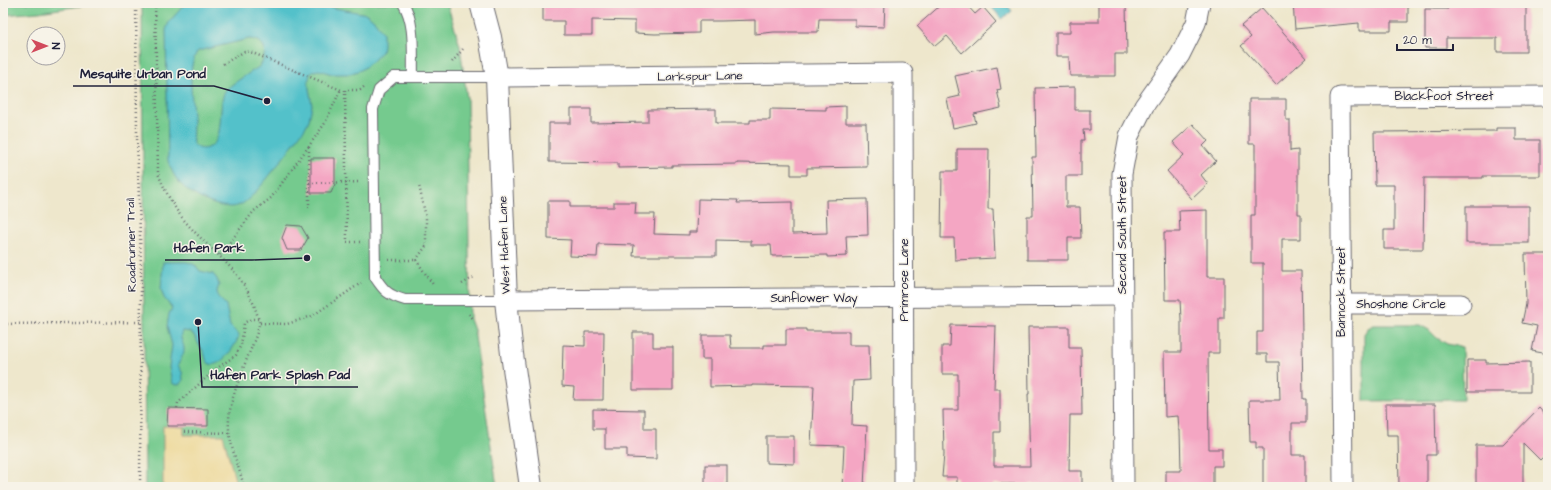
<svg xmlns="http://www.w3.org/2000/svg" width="1551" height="490" font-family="'Architects Daughter',sans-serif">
  <rect width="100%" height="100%" fill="#f7f3e8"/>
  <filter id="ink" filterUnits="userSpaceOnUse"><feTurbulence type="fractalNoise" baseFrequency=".025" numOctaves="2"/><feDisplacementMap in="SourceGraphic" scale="8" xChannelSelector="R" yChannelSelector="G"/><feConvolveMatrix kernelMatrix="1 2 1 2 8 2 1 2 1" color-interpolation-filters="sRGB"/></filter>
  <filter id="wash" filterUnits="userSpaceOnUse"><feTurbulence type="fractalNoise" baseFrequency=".012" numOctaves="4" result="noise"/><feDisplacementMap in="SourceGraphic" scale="16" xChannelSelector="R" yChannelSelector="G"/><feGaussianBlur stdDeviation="0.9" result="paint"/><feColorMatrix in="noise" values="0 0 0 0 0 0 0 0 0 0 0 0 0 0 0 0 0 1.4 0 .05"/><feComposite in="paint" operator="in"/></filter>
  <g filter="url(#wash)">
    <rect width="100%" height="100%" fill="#eee7cc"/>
    <g fill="#75ca8e" stroke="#4c7664">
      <path d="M3,3h91v1l-55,8 -36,3z"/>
      <path d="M142,3h305l13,43 7,52 3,221 4,11 23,157h-352z"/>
      <path d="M1374,325h46l9,5 8,8 10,6 15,3 1,53 -99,1v-67l4,-6z"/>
    </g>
    <path fill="#eeda9e" stroke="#887e6c" d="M163,426l21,1v8h39l14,52h-74z"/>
    <g fill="#53c1ca" stroke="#3a7282" fill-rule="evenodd">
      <path d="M186,3h134l9,4 38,7 9,8 7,11v12l-1,6 -9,10 -12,9 -12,4h-17l-13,-4 -5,1 -4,3 -2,9 4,22 -3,15 -4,8c-12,16 -49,70 -65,77 -11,5 -28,-1 -38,-6 -19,-10 -27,-18 -34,-38l-2,-131 3,-8zM249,39c17,0 19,14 11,27 -7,5 -32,20 -35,25 -8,15 1,52 -18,57 -6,2 -9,0 -14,-4 -1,-9 0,-17 0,-25 0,-19 -7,-54 5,-68z"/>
      <path d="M988,3h17l7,8 -10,8z"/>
      <path d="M163,262h24l8,3 5,6 13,3 4,5 2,6 -2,6 1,6 8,8 4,21 9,9c-2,9 -18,33 -29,29 -5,-2 -4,-8 -6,-11 -1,-3 -3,-5 -5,-8 -4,-9 -6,-14 -17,-14 -4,8 3,12 2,20 -1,5 -4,9 -6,14l4,7 1,8 -3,4 -4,1 -4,-2 -3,-16 3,-22 -5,-18 2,-13 3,-6 -8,-10 -3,-9z"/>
    </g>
    <g id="blocks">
      <g fill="#f4a6c3">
        <path d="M543,3h342l-1,24 -29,-1v-7h-36l-1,13h-44l-19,2v-14l-34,1h-22v12l-44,1 -20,-1v-12l-43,-1v15h-28v-14h-21z"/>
        <path d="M943,3h22l10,11 8,-7 13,15 -34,31 -15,-17 -12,10 -18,-20z"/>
        <path d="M1099,3h27l1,51h-12v22h-45l-1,-19h-13v-24h14v-11h29z"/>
        <path d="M1293,3h115v19h-17v9h-32v-8l-64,6z"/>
        <path d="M1448,3h78v49h-29v-14h-51v10h-21v-39h23z"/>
        <path d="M1262,8l44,50 -30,27 -35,-39 10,-9 -10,-11z"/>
        <path d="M997,67l4,22 -4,1 4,18 -27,6 2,9 -23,5 -6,-29 13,-3 -5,-20z"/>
        <path d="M1075,87v23h15v20h-7l1,10h-3v36h-15v31h14l1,31h-13v22h-41v-44h6l-1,-59h4l-1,-69z"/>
        <path d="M1249,99h37v21h4v31l8,-1v64h3v25h-19v32h19l2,128h3v24h-14v32h13v32h-42v-39h-7v-6h-6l-1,-42h31l-1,-38h-12v-8h-10v-22h6v-69h-12v-48h4v-71h-6z"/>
        <path d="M846,106v17h20l1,44 -60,1v7h-16v-11l-54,-1v1l-65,1v2l-54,1v-5l-69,-1v-39h22v-14h20v14l57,-1v-12l68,-1v14h34v-3h20v-11l56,1v-3z"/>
        <path d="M1193,124l15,17 -5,5 13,15 -15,14 7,9 -16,15 -25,-28 17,-16 -11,-13z"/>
        <path d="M1496,128h20v12h24v36h-57v2h-59l-1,71h-39v-19h10v-45h-19l-1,-53 122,-1z"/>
        <path d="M957,149h32l-1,60h5l2,49 -40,2 -1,-22h-13l1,-67h15z"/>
        <path d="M311,158h24v26l-4,9h-20z"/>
        <path d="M698,199l40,1 -1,3 55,-1v32l35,-1 -1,-33 41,-1 1,36 -22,1 1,20 -20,1v-2l-55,1 -1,-11h-20v-4l-35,-1v16h-83l1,-11 -36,-1 -1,13 -27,-1 1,-16 -23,-1v-38h22v6h44v-5h22l-1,12h20l-1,20 35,1v-3h8z"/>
        <rect x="1466" y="206" width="63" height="37"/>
        <path d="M1207,210v67h17v41h-5v35h-11l1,96h13v17h-9v21h-47v-16h15l-1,-41h-1l-1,-14 -13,1 -1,-65h17v-33l-1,-19h-15l-1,-68h16l-1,-21z"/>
        <path d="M287,225l14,1 7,12 -7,12h-14l-5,-12z"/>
        <path d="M1525,254h23v100l-16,-3 5,-25 -15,-3 4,-19z"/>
        <path d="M951,325l45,1 -2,63h6v43h-6v34h36l-2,-72h1l-1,-67h41v21h12l1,67h-12l-1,56h13v16h-41v-3h-48v3h-36v-10h-15l2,-23 -1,-44h15v-36h-16v-28h8z"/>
        <path d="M786,329h20v2h43v14h20l1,35 -17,1 -1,44 15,1 -3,61h-22l2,-41 -33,-1 3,-59 -62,-1v1l-42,1v-28h-8v-24h28l1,13h33v-3h22z"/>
        <path d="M585,332h19l-1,68h-30l1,-13 -12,-1 1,-41 22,1z"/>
        <path d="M633,332h20v15h20v43h-40z"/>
        <path d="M1467,360h19v3l44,-1v30h-63z"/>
        <path d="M1386,404h49l1,51h-9v32h-28l-1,-52h-11z"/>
        <path d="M168,408l40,1v17h-41z"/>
        <path d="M1539,408l9,10v34l-8,8 -17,-17v44h-47v-42h27z"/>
        <path d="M593,409l51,1v19h12v30l-29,-1v-9h-22v-20h-12z"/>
        <path d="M766,436h28v28l-28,-1z"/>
        <rect x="705" y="465" width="22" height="22"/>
      </g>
    </g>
  </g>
  <g filter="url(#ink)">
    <use href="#blocks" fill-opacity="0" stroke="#69676e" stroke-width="1"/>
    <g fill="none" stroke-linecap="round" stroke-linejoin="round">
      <g stroke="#69676e" stroke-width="12">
        <g id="service">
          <path d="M403,3c13,21 9,50 10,74"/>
          <path d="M497,77h-103l-15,13 -6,19 2,168c9,14 13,18 30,23h101"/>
        </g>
      </g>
      <g stroke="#69676e" stroke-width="21">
        <g id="minor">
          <path d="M497,77l406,-4 1,414"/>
          <path d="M506,300l616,-4"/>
          <path d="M1341,304h120"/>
          <path d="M1124,487l-2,-313 7,-38 15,-30 36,-51 16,-32 4,-20"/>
          <path d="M1343,487l-3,-390 208,-1"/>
        </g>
      </g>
      <g stroke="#69676e" stroke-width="24">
        <path id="secondary" d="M481,3l9,34 7,40 9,223 6,54 19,133"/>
      </g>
      <g stroke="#69676e" stroke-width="2.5" stroke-dasharray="1 3" stroke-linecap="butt">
        <path d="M136,3l1,133 4,133 -1,218"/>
        <path d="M155,3l3,170c7,19 18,39 32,54 31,33 57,47 69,94 2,6 -12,37 -15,45 -6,17 -14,35 -15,53 -2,23 10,46 15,68"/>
        <path d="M452,62l11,-13"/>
        <path d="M223,64l22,-13 8,2 88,37"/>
        <path d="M309,147v61"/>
        <path d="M309,183l52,-1"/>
        <path d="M360,242h-13l-2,-152h15l5,-4"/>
        <path d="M220,255l34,-44 17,-13 38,-52 16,-23 16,-34"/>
        <path d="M389,260h27"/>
        <path d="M416,260l10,-14v-28l-7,-33"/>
        <path d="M416,260l18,26"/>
        <path d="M462,284l12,-7"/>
        <path d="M469,314l5,6"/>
        <path d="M260,323l27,1 25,-8 49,-33"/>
        <path d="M3,324l137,-2"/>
        <path d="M177,408l1,-5 38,-34 20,-14 5,-10 3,-22 7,-4h7"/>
        <path d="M184,432l46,1"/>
      </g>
      <use href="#service" stroke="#fff" stroke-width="10"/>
      <use href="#minor" stroke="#fff" stroke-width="19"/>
      <use href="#secondary" stroke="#fff" stroke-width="22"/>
    </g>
  </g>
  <g text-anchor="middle" stroke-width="3" stroke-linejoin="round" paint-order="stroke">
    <g font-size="12" fill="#22223b" stroke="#f7f3e8">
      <text transform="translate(700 76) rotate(-1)" y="4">Larkspur Lane</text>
      <text x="1444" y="100">Blackfoot Street</text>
      <text transform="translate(1122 235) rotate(-90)" y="4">Second South Street</text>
      <text transform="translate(131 245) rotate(-91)" y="4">Roadrunner Trail</text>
      <text transform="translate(504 245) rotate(-92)" y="4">West Hafen Lane</text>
      <text transform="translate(904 280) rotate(-90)" y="4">Primrose Lane</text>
      <text transform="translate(1341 292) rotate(-90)" y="4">Bannock Street</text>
      <text x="814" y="302">Sunflower Way</text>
      <text x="1401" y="308">Shoshone Circle</text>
    </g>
  </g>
  <path fill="none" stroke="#22223b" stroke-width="1.5" d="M267 101L214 86H73M307 258L252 260H165M198 322L202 387H358"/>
  <g fill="#22223b" stroke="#f7f3e8" stroke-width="1.5">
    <circle cx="267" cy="101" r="4"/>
    <circle cx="307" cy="258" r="4"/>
    <circle cx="198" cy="322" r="4"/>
  </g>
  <g font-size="13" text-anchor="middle" font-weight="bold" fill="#22223b" stroke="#f7f3e8" stroke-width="3" stroke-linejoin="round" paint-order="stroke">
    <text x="143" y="78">Mesquite Urban Pond</text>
    <text x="209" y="252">Hafen Park</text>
    <text x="280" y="379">Hafen Park Splash Pad</text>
  </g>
  <rect width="1551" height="490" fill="none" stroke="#f7f3e8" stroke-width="16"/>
  <g transform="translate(46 46) rotate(90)"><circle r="19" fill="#f7f3e8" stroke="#a29fa3"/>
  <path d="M0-3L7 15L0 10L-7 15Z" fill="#d1495b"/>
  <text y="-6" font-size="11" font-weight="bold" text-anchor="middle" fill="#22223b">N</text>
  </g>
  <path d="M1397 44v6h56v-6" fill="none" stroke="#22223b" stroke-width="2"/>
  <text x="1403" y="44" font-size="12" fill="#22223b" stroke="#f7f3e8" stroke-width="3" paint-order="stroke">20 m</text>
</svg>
